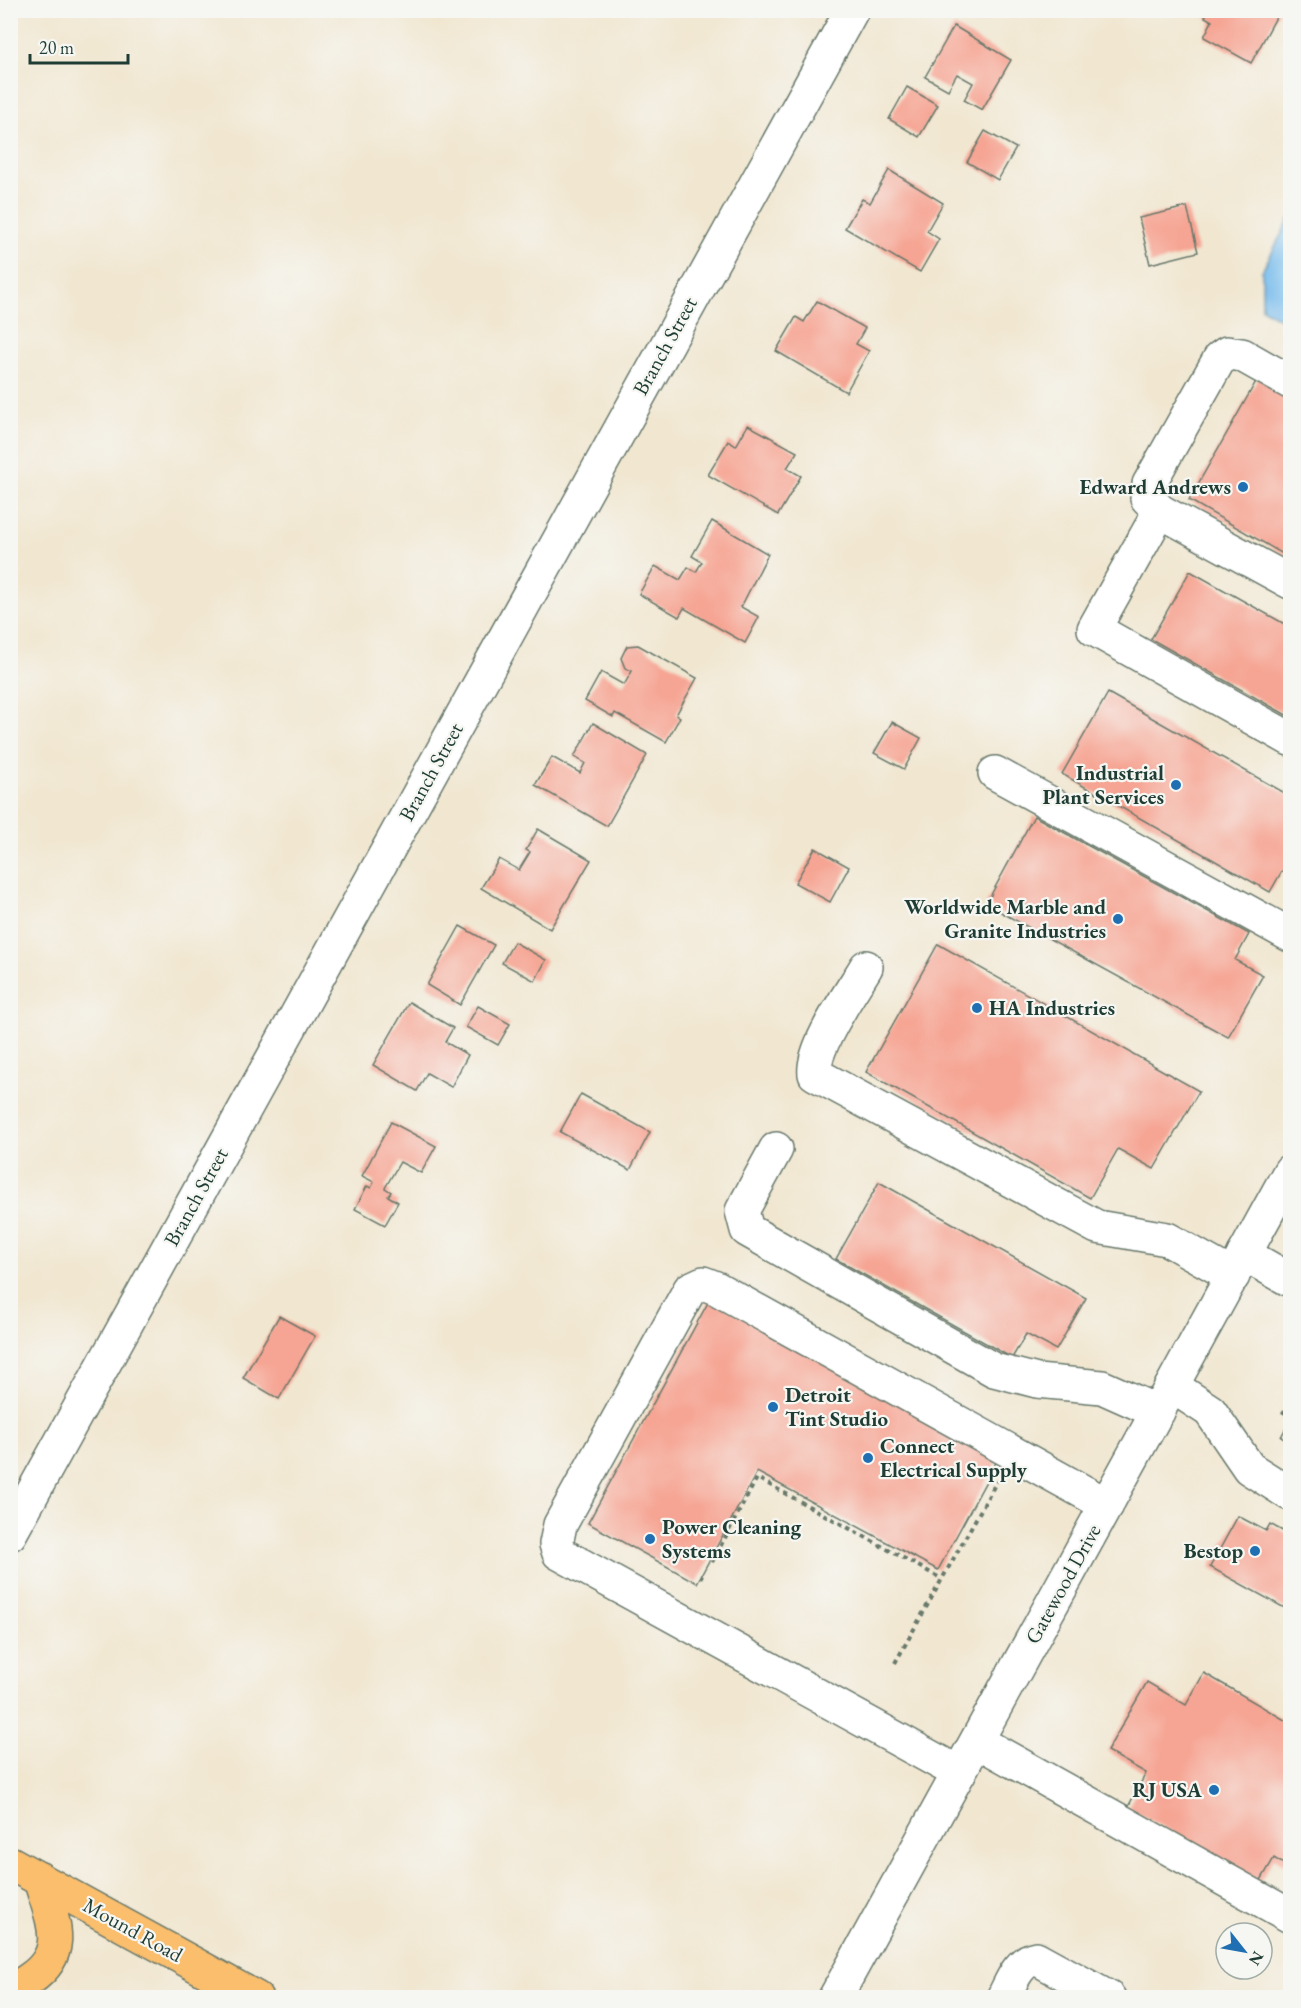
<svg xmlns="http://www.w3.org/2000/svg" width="1301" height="2008" font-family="'EB Garamond',serif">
  <rect width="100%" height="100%" fill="#f6f6f2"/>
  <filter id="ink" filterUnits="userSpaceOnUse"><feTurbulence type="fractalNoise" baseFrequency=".0167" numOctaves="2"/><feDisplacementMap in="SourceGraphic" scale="12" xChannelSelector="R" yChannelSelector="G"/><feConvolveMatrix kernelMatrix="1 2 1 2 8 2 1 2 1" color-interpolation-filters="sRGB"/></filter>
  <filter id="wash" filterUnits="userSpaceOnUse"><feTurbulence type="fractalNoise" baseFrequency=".008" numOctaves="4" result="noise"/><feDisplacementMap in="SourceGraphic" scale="24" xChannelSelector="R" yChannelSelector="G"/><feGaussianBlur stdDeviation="1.35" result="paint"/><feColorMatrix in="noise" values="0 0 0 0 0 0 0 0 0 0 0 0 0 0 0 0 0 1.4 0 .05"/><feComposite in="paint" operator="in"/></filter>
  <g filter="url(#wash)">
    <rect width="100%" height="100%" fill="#f1e7d1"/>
    <path fill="#77bced" stroke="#4b7c90" stroke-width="1.5" d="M1290,218v107l-28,-17v-37z"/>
    <g id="blocks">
      <g fill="#f6a493">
        <path d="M1209,10h71l-29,53 -47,-26 8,-16 -7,-4z"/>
        <path d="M954,26l57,34 -29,50 -18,-10 9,-17 -16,-9 -9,16 -23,-13z"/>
        <path d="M907,87l31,18 -19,32 -30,-18z"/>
        <path d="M985,131l31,17 -18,32 -31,-18z"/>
        <path d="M889,170l54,33 -16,28 12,8 -19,33 -75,-44 17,-29 8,4z"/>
        <path d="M1187,207l11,45 -48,12 -11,-46z"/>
        <path d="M817,301l48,27 -9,16 13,7 -23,41 -70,-41 20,-34 8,5z"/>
        <path d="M1262,371l28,17v170l-101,-58z"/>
        <path d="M748,425l49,27 -10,16 14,8 -23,39 -70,-40 20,-34 8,5z"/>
        <path d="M712,521l56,33 -27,53 18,10 -14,26 -61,-35 -5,9 -40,-23 16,-28 25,14 8,-13 8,5 6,-10 -10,-6z"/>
        <path d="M1190,571l100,56v90l-139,-78z"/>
        <path d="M638,645l59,33 -21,37 4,2 -14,25 -51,-29 -2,4 -28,-16 16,-29 23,13 8,-14 -7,-3 -4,-10 6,-12z"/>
        <path d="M1108,693l182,103v80l-8,-5 -12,21 -208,-118z"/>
        <path d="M892,722l29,16 -17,31 -30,-16z"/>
        <path d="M593,723l54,32 -40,71 -72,-41 17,-28 28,16 5,-10 -11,-6z"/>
        <path d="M1034,816l215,118 -14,26 28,15 -35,62 -242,-133z"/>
        <path d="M538,829l53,31 -41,69 -69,-41 18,-29 20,11 11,-18 -4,-2z"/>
        <path d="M815,848l34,19 -19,35 -35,-19z"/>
        <path d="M460,926l34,19 -34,60 -33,-20z"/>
        <path d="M514,942l32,18 -11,21 -33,-18z"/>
        <path d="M938,944l261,147 -45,78 -36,-20 -28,49 -224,-126z"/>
        <path d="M409,1002l44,26 -8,14 23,13 -17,32 -24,-14 -10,18 -44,-26z"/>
        <path d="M478,1006l32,18 -12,21 -32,-18z"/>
        <path d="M581,1094l69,38 -20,38 -70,-38z"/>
        <path d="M391,1122l45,24 -15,27 -21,-11 -15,26 6,4 -3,4 10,6 -13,23 -30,-16 12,-23 4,2 3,-6 -12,-6z"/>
        <path d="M879,1182l207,116 -30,52 -30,-16 -14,24 -176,-99z"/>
        <path d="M710,1299l289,158 -61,113 -181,-98 -60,111 -109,-60z"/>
        <path d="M279,1316l36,20 -36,63 -36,-21z"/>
        <path d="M1290,1420v23l-9,-6z"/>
        <path d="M1238,1516l28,15 4,-7 20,11v76l-80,-44z"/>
        <path d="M1204,1673l86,50v145l-16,-10 -14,24 -132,-75 18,-34 -39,-22 40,-69 39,23z"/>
      </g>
    </g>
  </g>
  <g filter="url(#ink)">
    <use href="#blocks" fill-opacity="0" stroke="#68786b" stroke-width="1.5"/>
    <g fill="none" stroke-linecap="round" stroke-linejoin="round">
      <g stroke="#68786b" stroke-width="36">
        <g id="minor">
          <path d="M1290,382l-48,-27 -15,-2 -7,5 -71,126 -2,14 13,13 130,71"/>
          <path d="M1160,511l-66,118 196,110"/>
          <path d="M995,773l295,162"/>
          <path d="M866,967c-14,24 -55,81 -51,107l282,153 70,12 66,37"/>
          <path d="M776,1149l-34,62 5,19 247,140 43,11 65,6 56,25"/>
          <path d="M1244,1254l46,26"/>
          <path d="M1172,1386l38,25 39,57 41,26"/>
          <path d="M10,1534l842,-1524"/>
          <path d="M977,1741l313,175"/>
          <path d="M959,1773l-400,-220 -3,-9 4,-19 130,-236 13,-6 13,5 391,217"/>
          <path d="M835,1998l455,-827"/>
          <path d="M1003,1998c8,-15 15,-37 33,-40l73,40"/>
        </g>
      </g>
      <g stroke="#68786b" stroke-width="36">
        <g id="major">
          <path d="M10,1863l246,135"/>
          <path d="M10,1991c7,-2 14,-8 20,-12 41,-28 21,-61 10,-100"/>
        </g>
      </g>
      <g stroke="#68786b" stroke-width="4" stroke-dasharray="4.5 4.5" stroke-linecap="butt">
        <path d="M1282,1411l8,5"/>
        <path d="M712,1562l45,-84 185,101"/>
        <path d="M701,1576l2,1"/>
        <path d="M895,1663l102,-182"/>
      </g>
      <use href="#minor" stroke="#fff" stroke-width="33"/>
      <use href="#major" stroke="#fabe6d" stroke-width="33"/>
    </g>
  </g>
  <g fill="#1f6fb2" stroke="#f6f6f2" stroke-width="2">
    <circle cx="1243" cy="487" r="6"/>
    <circle cx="1176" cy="785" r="6"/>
    <circle cx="1118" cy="919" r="6"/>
    <circle cx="977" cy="1008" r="6"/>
    <circle cx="773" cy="1407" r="6"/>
    <circle cx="868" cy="1458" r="6"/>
    <circle cx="650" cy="1539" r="6"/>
    <circle cx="1255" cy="1551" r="6"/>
    <circle cx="1214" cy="1790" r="6"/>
  </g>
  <g text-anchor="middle" stroke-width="4.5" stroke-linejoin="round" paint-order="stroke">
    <g font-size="21" fill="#1f3d34" stroke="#f6f6f2">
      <text transform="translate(665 346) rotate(-61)" y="7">Branch Street</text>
      <text transform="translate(431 772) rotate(-61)" y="7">Branch Street</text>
      <text transform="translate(196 1197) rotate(-61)" y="7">Branch Street</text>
      <text transform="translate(1063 1584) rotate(-61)" y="7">Gatewood Drive</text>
      <text transform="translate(133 1930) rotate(29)" y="7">Mound Road</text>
    </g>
    <g font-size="21" font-weight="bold" fill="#1f3d34" stroke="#f6f6f2" text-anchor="end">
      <text x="1231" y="494">Edward Andrews</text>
      <text x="1164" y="780">Industrial<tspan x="1164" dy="24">Plant Services</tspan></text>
      <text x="1106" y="914">Worldwide Marble and<tspan x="1106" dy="24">Granite Industries</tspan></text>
      <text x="989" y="1015" text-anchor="start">HA Industries</text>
      <text x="785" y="1402" text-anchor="start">Detroit<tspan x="785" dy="24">Tint Studio</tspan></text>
      <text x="880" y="1453" text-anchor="start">Connect<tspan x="880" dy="24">Electrical Supply</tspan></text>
      <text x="662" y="1534" text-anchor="start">Power Cleaning<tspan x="662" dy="24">Systems</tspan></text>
      <text x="1243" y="1558">Bestop</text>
      <text x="1202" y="1797">RJ USA</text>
    </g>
  </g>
  <rect width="1301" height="2008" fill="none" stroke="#f6f6f2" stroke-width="36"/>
  <g transform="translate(1244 1951) rotate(121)"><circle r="28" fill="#f6f6f2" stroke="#a0aca6" stroke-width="1.5"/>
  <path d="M0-4.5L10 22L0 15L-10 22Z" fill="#1f6fb2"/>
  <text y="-9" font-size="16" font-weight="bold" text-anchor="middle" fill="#1f3d34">N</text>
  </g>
  <path d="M30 54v9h98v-9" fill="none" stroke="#1f3d34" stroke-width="3"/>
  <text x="39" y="54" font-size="18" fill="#1f3d34" stroke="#f6f6f2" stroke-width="4.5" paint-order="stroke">20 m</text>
</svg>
